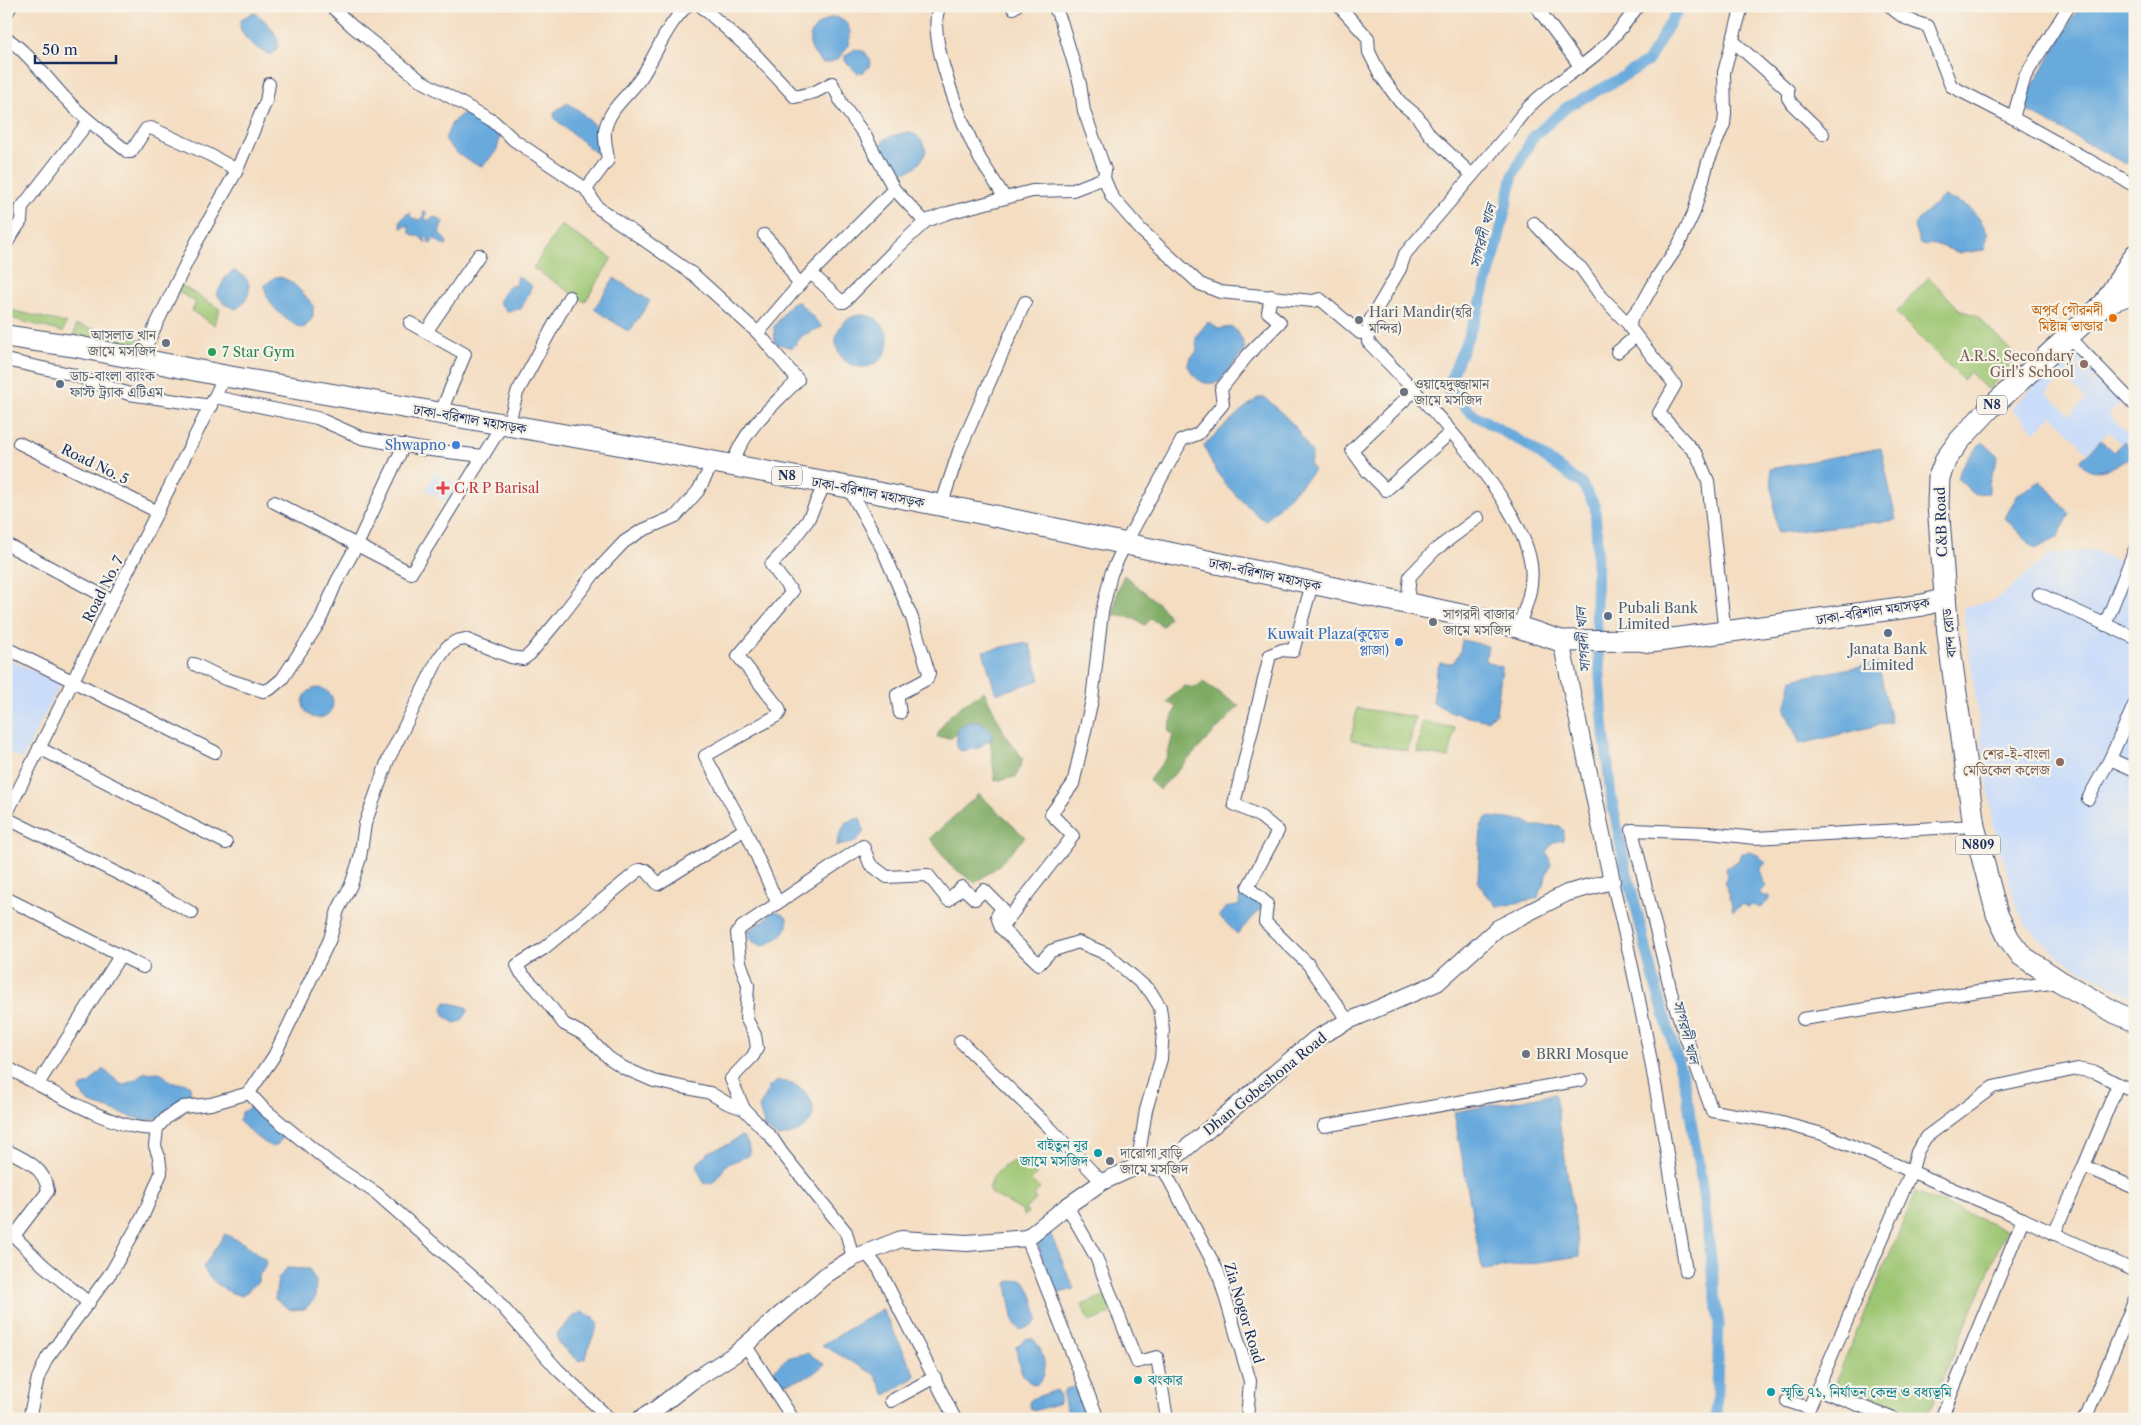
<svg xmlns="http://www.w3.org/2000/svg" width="2141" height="1425" font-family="'Libre Caslon Text','Noto Serif Bengali',serif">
  <rect width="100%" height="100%" fill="#f7f3e8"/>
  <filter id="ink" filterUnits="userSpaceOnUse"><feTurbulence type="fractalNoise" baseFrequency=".02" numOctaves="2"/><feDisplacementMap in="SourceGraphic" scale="10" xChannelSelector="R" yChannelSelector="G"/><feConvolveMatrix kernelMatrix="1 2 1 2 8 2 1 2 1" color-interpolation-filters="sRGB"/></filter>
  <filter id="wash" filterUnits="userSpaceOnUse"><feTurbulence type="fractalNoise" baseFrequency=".0096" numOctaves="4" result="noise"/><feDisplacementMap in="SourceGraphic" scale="20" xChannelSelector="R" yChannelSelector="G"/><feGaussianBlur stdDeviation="1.12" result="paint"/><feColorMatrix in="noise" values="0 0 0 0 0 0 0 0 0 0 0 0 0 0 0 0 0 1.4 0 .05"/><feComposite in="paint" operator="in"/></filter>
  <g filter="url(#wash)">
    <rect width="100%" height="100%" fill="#f4ddc1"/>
    <g fill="#c9dcf9" fill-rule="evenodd">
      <path d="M2076,347l24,27 -9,7 -23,-26z"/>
      <path d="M2066,356l26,28 10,-9 23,24 -16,15 21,23 -8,8 -13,-13 -22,20 -34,-37 -18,17 -24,-24zM2063,377l23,22 -16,16 -23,-22z"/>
      <path d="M435,472l24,14 -10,17 -23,-13z"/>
      <path d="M2092,550l43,18v431l-75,-41 -34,-33 -10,-19 -23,-82 -30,-217 33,-7 54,-46z"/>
      <path d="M6,658l54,26 -38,75 -16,-8z"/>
    </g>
    <g fill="#9dc672" stroke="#5c7a68">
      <path d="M561,225l51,33 -27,44 -52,-34z"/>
      <path d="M1929,277l32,34 15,4 42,43 -31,32 -17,-18 -7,8 -67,-67z"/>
      <path d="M179,284l41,25 -6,16 -22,-14 4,-9 -21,-12z"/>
      <path d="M6,309l60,14 -3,9 -57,-15z"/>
      <path d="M76,325l67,15 -4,9 -65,-14z"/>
      <path d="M1357,708l58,9 -7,34 -57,-11z"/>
      <path d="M1422,721l33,7 -6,30 -32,-6z"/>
      <path d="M1019,1159l11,7 7,8 -6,6 9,9 -6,6 2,5 -11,9 3,4 -4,3 -3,-6 -31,-17 -1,-6c4,-15 17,-23 30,-28z"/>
      <path d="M1916,1192l90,38 -80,189h-6l-85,-37z"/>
      <path d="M1106,1295l7,18 -24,9 -7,-17z"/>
    </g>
    <g fill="#7eab64" stroke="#4c6d61">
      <path d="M1124,575l36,30 9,12 -6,9 -12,-7 -6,6 -13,-7 -19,-3 5,-26z"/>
      <path d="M1203,682l36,24 -80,84 -10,-10 18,-23 6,-22 -5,-4 8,-24 -9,-5 8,-9 10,-7 9,2z"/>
      <path d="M984,691l20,41 19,27 -7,18 -21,4 -6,-50 -19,-7 -19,14 -14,-1c7,-23 28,-33 47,-46z"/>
      <path d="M979,794l46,43 -28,30 -22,16 -24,-17 -21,-28z"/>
    </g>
    <g fill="#69aadd" stroke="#426c9e">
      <path d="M2080,6h55v142l-9,16 -97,-52 -4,-13z"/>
      <path d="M255,13c12,8 34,29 16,42 -18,-5 -50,-35 -16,-42z"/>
      <path d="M833,17c31,3 15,48 -10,46 -22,-18 -15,-37 10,-46z"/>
      <path d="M855,49l10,3 6,9 -2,6 -5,5 -7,1 -12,-12v-5z"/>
      <path d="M568,103l13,9 19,19v20l-3,3 -42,-35 -1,-7z"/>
      <path d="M463,113l29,15 8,9 -3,13 -14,16c-15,-3 -30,-14 -38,-27l7,-16z"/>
      <path d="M910,132c9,4 13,9 16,19 -6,17 -20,25 -37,19 -17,-29 -8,-33 21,-38z"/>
      <path d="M1943,197c24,6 35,15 45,38l-4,15 -24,3 -22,-8 -18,-1 -6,-17 6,-9z"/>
      <path d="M424,212h2l-1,9 11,-4 7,5 -4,10 9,12 -3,2 -9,-6 -1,-4 -4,8 -3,-2 1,-4h-5l2,5 -7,-7h-4l-5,-3 -2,-8 -7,3 -1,-7 6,-7 5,-1 -1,4 9,3 3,-1z"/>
      <path d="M233,271c22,5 20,28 3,38l-12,-5 -7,-10 8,-16z"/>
      <path d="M518,276l14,10 -11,23 -14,2 -9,-9 9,-15 9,-2z"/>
      <path d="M275,277c16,-1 28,17 38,28v12l-8,10 -4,1c-15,-7 -37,-25 -36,-43z"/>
      <path d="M614,278l36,23 -21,31 -35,-23z"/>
      <path d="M799,302l23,25 -19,8 -11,13 -17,-5 -1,-16 17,-24z"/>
      <circle cx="862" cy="341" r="26"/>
      <path d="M1207,323h4l7,6 14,-2c6,4 14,16 12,24l-25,31c-17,4 -23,-2 -31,-16l1,-6 8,-9 -1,-15z"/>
      <path d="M1258,398h8l28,27 18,29 -2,11 4,6 -49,50c-27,-22 -49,-42 -61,-76l38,-35z"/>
      <path d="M2101,440l12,12 11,-11 11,14c-16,9 -42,27 -55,6z"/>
      <path d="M1983,442l15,14 -9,27v10l-15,1 -17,-16 8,-17z"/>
      <path d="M1881,448l15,72 -119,13 -7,-64z"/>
      <path d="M2041,481l29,33 -13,24 -22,11 -30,-31 13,-24z"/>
      <path d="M1462,640l26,6 -3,15 17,6 -6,46 -9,7c-19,-2 -38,-7 -54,-18l3,-29 4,-10h13l7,-11z"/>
      <path d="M1022,643l8,2 10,35 -44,14 -13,-43z"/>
      <path d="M1878,663l13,59 -91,22 -15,-34 7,-31z"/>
      <circle cx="318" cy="703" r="15"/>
      <path d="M979,721c7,6 13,6 13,17l-14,10 -17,3 -5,-4 2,-17 5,-6z"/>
      <path d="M1487,817l39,4 6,5h28l4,4 -1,10 -10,2 -6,9 4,14 -5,10 -2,11 -4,3 -2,9 -40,9 -13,-13 -7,-14 3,-54z"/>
      <path d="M860,818l4,13 -8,11 -19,4 1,-9 8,-15z"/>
      <path d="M1749,852l9,3 8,8 -6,6 3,13 3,4 -6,7 3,3h7l-2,5 -8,7 -8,-3 -4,2 -5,-3 -10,7 -4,-18 -5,-12 3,-3 -1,-10 12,-7 3,-8z"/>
      <path d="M1240,895h8l15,12 -26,27 -18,-18 8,-9 12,-1z"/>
      <path d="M777,911l10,7c3,16 -11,21 -23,28l-9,-2 -6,-6 1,-9 13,-7 8,-9z"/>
      <path d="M446,1002l20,5 2,4 -6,10 -8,2 -9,-7 -3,-6z"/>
      <path d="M102,1070h2l18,15 15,-6 6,-6 17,-1 12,11h14l4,3 1,13 -3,4 -28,14 -15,4 -55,-18 -6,-5 -4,-9 2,-3 7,-2z"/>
      <path d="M778,1081c39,2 54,49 0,56l-13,-9 -6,-20 10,-21z"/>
      <path d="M1555,1094l25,162 -96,14 -3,-6 -27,-152z"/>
      <path d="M253,1106l26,24 3,8 -5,7 -5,2 -16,-10 -17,-16 3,-9z"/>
      <path d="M740,1136l4,1c4,7 7,12 4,19l-21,8 -12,17 -7,3 -4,-1 -7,-15 1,-5 11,-11 20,-8z"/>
      <path d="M1048,1228l26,61 -18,5 -21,-56z"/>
      <path d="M225,1234l18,9 24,18 -5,11 -4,4v6l-16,14c-17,-4 -31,-14 -39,-29z"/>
      <path d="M287,1268l22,1 7,12 -1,18 -10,10 -14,1 -16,-11 3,-20z"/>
      <path d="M1021,1279c9,3 16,31 17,41l-6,6 -12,4 -6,-8 -7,-37 1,-3z"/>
      <path d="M882,1309l34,67 -30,19 -12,-21 -52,-29z"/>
      <path d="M582,1312l10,4 7,7 -10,23 -3,12 -7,3 -20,-17 -3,-9 18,-19z"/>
      <path d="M1027,1338l6,1c10,9 19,39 2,46 -15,-6 -17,-23 -19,-38z"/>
      <path d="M807,1353l18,11 -15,12 -33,10 -6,-13 16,-15z"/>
      <path d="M1076,1387l6,2 7,30h-18l-6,-14 -2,-12 3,-4z"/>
      <path d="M1057,1390l3,6 -1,7 -22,7 -6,-1 -2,-6 2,-4z"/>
    </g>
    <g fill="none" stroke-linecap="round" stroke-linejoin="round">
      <path stroke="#69aadd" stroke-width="11" d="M1680,6l-32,55 -34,21 -47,25 -35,31 -19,37 -17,75 -18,62 -26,64 -3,15 22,22 56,32 55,39 13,22 2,38 -1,68 7,109 8,75 13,65 32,126 29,98 16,94 18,145 -3,95"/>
    </g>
  </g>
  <g filter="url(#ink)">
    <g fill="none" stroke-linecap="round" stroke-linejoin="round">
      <g stroke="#3c496d" stroke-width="14">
        <g id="minor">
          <path d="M331,6l21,20 68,54 73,41 21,19 72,49"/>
          <path d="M687,6c-20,19 -29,44 -43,67 -12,21 -34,32 -39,57 -1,9 2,21 3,30l-22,29 11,18 97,68 64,58 40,47c-25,26 -56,50 -66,86"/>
          <path d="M701,6l54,48 40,43 20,-5 17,-9 10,21 24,33 28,52 31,33"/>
          <path d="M940,6c-16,29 25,124 40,153 8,13 17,26 25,39"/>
          <path d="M1054,6l7,15 19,63 4,27 21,59 -1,8 8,19 29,33 59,54 20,8 93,9 7,-2 40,34h8"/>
          <path d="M1339,6l29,32 1,14 12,24 19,26 17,14 13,19 42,40"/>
          <path d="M1536,6l44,60"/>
          <path d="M1890,6c10,11 24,17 38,20l23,60 62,32"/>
          <path d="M2069,6l-44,70 -12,42 122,68"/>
          <path d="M1013,8l3,-2"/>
          <path d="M6,14l5,-8"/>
          <path d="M6,38c21,13 42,42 60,61 18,20 41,36 62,53h3l15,-23 5,-1 59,27 27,15"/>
          <path d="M1732,40l56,50v8l4,6 31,30"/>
          <path d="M1534,223l28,30 19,15 20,28 29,30"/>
          <path d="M6,244l15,-23 1,-14 67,-86"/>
          <path d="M811,273l31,29h2l52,-53 30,-28 22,-8 84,-22 41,-1 31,-12"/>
          <path d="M799,285l95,-96"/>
          <path d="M410,323l55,31 -25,60"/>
          <path d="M426,332l53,-77"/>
          <path d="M758,333l41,-48 -21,-35 -14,-15"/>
          <path d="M2069,337l66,68"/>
          <path d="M1617,352l19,-16"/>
          <path d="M140,358l56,-115 40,-71 30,-71 3,-17"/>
          <path d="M6,360l64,14 59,20 82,12"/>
          <path d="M1415,390l-63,60 15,21 19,19 65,-58"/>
          <path d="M215,397l102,21 45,20 60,11 61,7"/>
          <path d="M508,426l9,-33 52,-96"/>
          <path d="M19,443l139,69"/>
          <path d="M848,487l35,63 29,68 17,55 -2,6 -30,16 3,18"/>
          <path d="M274,502l137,71 91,-148"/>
          <path d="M941,506l18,-55 66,-149"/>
          <path d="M6,544l107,57"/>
          <path d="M1312,584l-19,67 -11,-1 -12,5 -36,149 27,13 17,14 -30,56 19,17 -2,18 43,42 40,57"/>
          <path d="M2039,594l96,44"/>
          <path d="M1407,604l3,-28 25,-26 43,-32"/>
          <path d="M1724,625l-16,-144 -11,-26 -38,-42 16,-28 -45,-57 1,-10 13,-17 15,-27 19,-28 16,-34 14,-50 16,-38 1,-10 -1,-42 18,-66"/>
          <path d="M2105,625l30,-76"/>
          <path d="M1518,627c8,-20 16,-40 13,-62 -9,-66 -116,-175 -163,-223l1,-20 31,-53 5,-15 106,-124c20,-34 54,-50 83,-74 15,-12 33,-35 44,-50"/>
          <path d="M6,648l209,104"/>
          <path d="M194,664l29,14 40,13 7,-2 12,-10 37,-56 17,-40 21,-38 47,-100"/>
          <path d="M39,748l187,95"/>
          <path d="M2110,759l25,11"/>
          <path d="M2088,799l22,-40 25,-56"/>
          <path d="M6,815l219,-439"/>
          <path d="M6,818l149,74 37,21"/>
          <path d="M1974,826l-219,12 -46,-5 -77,-3 41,170 39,111 66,11 48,13 197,84 112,52"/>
          <path d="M745,829l-40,-73 73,-41 2,-3 -1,-4 -41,-52 54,-64 -21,-27 15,-16 22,-29 17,-37"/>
          <path d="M1612,881c33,129 53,259 74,390"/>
          <path d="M6,898l137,69"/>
          <path d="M777,902l-32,-73 -87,55 -12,-14h-7l-96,79 -26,16 4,8 15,15 28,36 21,11 24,23 15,10 30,13 56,12 17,10 17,6 28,29 10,15 64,79 7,26"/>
          <path d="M1001,928l38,36 12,-13 27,-9 29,12 43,37 10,16 3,23 -2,29 -15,51 -9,57"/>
          <path d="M1803,1019l176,-28 82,-9"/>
          <path d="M960,1041l91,88 51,53"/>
          <path d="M6,1067c36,19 113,67 151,61"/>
          <path d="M38,1084l82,-128"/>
          <path d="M2135,1091l-17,-7 -34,82 51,22"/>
          <path d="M249,1093l15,16 66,54 46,30 116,102 65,74 53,50"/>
          <path d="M744,1109l-13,-30 22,-23 4,-8 -2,-13 -9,-17 2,-33 -8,-23 -3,-29 5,-6 121,-81 7,18 17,13 41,-2 20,25 14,-13 13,12 9,-9 18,18 -5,8 4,12 72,-92 -22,-22 22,-30 19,-84 10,-88 9,-38 14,-30 57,-104 16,-6 25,-30 -2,-15 26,-33 33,-34 -12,-10 3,-16"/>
          <path d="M1324,1126l257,-46"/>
          <path d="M6,1150c19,9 39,18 42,41l-34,45 29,29 46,38"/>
          <path d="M1163,1168l55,104 32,109 -3,38"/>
          <path d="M1067,1206l29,51 41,105 20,-5 10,62"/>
          <path d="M2054,1234l30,-68"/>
          <path d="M1027,1238l71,181"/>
          <path d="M866,1253l13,16 76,150"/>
          <path d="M746,1346l47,73"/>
          <path d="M1817,1389l77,30"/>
          <path d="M891,1401l44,-24"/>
          <path d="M1787,1401l22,7 103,-238 5,-18 9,-15 67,-50 84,-18 20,4 21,11"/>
          <path d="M29,1419l9,-41 9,-20 65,-87 31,-55 18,-43 -2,-16 -4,-11 2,-18 10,-11 16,-10 28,-3 38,-11 25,-37 56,-117 8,-29 13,-25 9,-27 5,-34 23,-64 49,-99 10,-14 9,-6 9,-2 46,18 12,2 7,-5 29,-35 34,-44 31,-33 17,-11 35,-15 22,-25 15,-28"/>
          <path d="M1941,1419l82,-200"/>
          <path d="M2084,1419l4,-6 47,-114"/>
        </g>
      </g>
      <g stroke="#3c496d" stroke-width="18">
        <path id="tertiary" d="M640,1419l16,-10 35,-27 44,-28 92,-80 26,-16 48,-19 66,4 60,-5 40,-32 35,-24 38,-17 23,3 152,-129 31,-17 91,-39 61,-55 69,-35 45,-12 -51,-240"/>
      </g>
      <g stroke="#3c496d" stroke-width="22">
        <path id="primary" d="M2104,304l31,-11"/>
      </g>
      <g stroke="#3c496d" stroke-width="23">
        <g id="trunk">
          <path d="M2135,255l-31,49 -114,104 -30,32 -14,19 -7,18 -1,28 10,129 26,192 23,88 12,25 13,17 39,26 55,31 19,8"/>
          <path d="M6,336l68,10 151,30 392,68 231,43 147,29 523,111 43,14 77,-1 12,2 273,-37 18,-5 4,-4"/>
        </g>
      </g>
      <use href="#minor" stroke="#fff" stroke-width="12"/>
      <use href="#tertiary" stroke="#fff" stroke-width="16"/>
      <use href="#primary" stroke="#fff" stroke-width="20"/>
      <use href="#trunk" stroke="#fff" stroke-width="21"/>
    </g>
  </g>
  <circle fill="#e8710a" stroke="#f7f3e8" stroke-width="2" cx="2113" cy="318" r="5"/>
  <g fill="#6b7280" stroke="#f7f3e8" stroke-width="2">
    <circle cx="1359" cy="320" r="5"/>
    <circle cx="166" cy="343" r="5"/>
    <circle cx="1404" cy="392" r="5"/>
    <circle cx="1433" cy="622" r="5"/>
    <circle cx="1526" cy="1054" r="5"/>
    <circle cx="1110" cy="1161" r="5"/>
  </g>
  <circle fill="#2e9e5b" stroke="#f7f3e8" stroke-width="2" cx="212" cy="352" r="5"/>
  <g fill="#8d6e63" stroke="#f7f3e8" stroke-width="2">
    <circle cx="2084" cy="364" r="5"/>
    <circle cx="2060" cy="762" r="5"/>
  </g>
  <g fill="#5c6f8a" stroke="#f7f3e8" stroke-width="2">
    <circle cx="60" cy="384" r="5"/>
    <circle cx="1608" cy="616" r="5"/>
    <circle cx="1888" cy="633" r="5"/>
  </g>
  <g fill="#3f7fe0" stroke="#f7f3e8" stroke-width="2">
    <circle cx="456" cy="445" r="5"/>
    <circle cx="1399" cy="642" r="5"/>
  </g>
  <path fill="#e0444e" stroke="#f7f3e8" stroke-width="2" d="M440.5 480.5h5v5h5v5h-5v5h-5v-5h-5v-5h5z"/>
  <g fill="#0f9aa8" stroke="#f7f3e8" stroke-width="2">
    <circle cx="1098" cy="1153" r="5"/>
    <circle cx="1138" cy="1380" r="5"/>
    <circle cx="1771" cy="1392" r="5"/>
  </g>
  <g text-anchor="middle" stroke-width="4.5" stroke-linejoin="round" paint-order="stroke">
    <g fill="#f7f3e8" stroke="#5d6a87" stroke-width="1">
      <rect x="1977" y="395.5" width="30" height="19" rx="4"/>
      <rect x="772" y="466.5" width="30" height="19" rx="4"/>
      <rect x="1955.5" y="835.5" width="45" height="19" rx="4"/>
    </g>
    <g font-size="12" font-weight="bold" fill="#1b2f5e">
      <text x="1992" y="409">N8</text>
      <text x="787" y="480">N8</text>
      <text x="1978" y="849">N809</text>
    </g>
    <g font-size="14" fill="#c56008" stroke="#f7f3e8" text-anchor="end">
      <text x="2103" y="315">অপূর্ব গৌরনদী<tspan x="2103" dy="16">মিষ্টান্ন ভান্ডার</tspan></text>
    </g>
    <g font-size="14" fill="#5b616d" stroke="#f7f3e8" text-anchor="start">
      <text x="1369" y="317">Hari Mandir(হরি<tspan x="1369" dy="16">মন্দির)</tspan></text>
      <text x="156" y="340" text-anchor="end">আসলাত খান<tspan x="156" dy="16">জামে মসজিদ</tspan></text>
      <text x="1414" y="389">ওয়াহেদুজ্জামান<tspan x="1414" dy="16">জামে মসজিদ</tspan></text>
      <text x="1443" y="619">সাগরদী বাজার<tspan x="1443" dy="16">জামে মসজিদ</tspan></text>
      <text x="1536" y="1059">BRRI Mosque</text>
      <text x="1120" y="1158">দারোগা বাড়ি<tspan x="1120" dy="16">জামে মসজিদ</tspan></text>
    </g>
    <g font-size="14" fill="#27864d" stroke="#f7f3e8" text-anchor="start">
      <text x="222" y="357">7 Star Gym</text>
    </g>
    <g font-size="14" fill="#785e54" stroke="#f7f3e8" text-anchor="end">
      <text x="2074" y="361">A.R.S. Secondary<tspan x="2074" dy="16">Girl's School</tspan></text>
      <text x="2050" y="759">শের-ই-বাংলা<tspan x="2050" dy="16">মেডিকেল কলেজ</tspan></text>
    </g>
    <g font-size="14" fill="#4e5e75" stroke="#f7f3e8" text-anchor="start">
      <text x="70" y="381">ডাচ-বাংলা ব্যাংক<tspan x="70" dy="16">ফাস্ট ট্র্যাক এটিএম</tspan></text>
      <text x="1618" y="613">Pubali Bank<tspan x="1618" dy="16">Limited</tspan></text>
      <text x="1888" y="654" text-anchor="middle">Janata Bank<tspan x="1888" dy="16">Limited</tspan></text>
    </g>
    <g font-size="14" fill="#1b2f5e" stroke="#f7f3e8">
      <text transform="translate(470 419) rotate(10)" y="5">ঢাকা-বরিশাল মহাসড়ক</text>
      <text transform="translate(95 464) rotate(26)" y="5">Road No. 5</text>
      <text transform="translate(868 492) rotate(11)" y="5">ঢাকা-বরিশাল মহাসড়ক</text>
      <text transform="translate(1941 522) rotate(-92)" y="5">C&amp;B Road</text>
      <text transform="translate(1265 574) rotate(12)" y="5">ঢাকা-বরিশাল মহাসড়ক</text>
      <text transform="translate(103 589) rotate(-63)" y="5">Road No. 7</text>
      <text transform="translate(1873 611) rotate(-9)" y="5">ঢাকা-বরিশাল মহাসড়ক</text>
      <text transform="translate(1949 633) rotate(-96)" y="5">বান্দ রোড</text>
      <text transform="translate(1265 1084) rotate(-39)" y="5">Dhan Gobeshona Road</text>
      <text transform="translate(1244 1313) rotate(73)" y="5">Zia Nogor Road</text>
    </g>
    <g font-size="14" fill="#366cbe" stroke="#f7f3e8" text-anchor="end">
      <text x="446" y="450">Shwapno</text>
      <text x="1389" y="639">Kuwait Plaza(কুয়েত<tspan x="1389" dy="16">প্লাজা)</tspan></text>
    </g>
    <g font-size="14" fill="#be3a42" stroke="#f7f3e8" text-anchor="start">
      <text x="454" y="493">C R P Barisal</text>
    </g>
    <g font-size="14" fill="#0d838f" stroke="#f7f3e8" text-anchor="start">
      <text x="1088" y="1150" text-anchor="end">বাইতুন নূর<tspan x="1088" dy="16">জামে মসজিদ</tspan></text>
      <text x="1148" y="1385">ঝংকার</text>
      <text x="1781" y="1397">স্মৃতি ৭১, নির্যাতন কেন্দ্র ও বধ্যভূমি</text>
    </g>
    <g font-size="15" font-style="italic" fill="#325484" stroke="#f7f3e8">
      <text transform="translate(1483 236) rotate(-75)" y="5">সাগরদী খাল</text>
      <text transform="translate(1583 640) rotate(-94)" y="5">সাগরদী খাল</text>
      <text transform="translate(1686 1032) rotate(75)" y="5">সাগরদী খাল</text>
    </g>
  </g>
  <rect width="2141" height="1425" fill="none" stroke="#f7f3e8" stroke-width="25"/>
  <path d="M35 55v8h81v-8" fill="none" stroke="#1b2f5e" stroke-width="2.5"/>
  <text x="42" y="55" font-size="15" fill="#1b2f5e" stroke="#f7f3e8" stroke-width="4" paint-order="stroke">50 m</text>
</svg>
